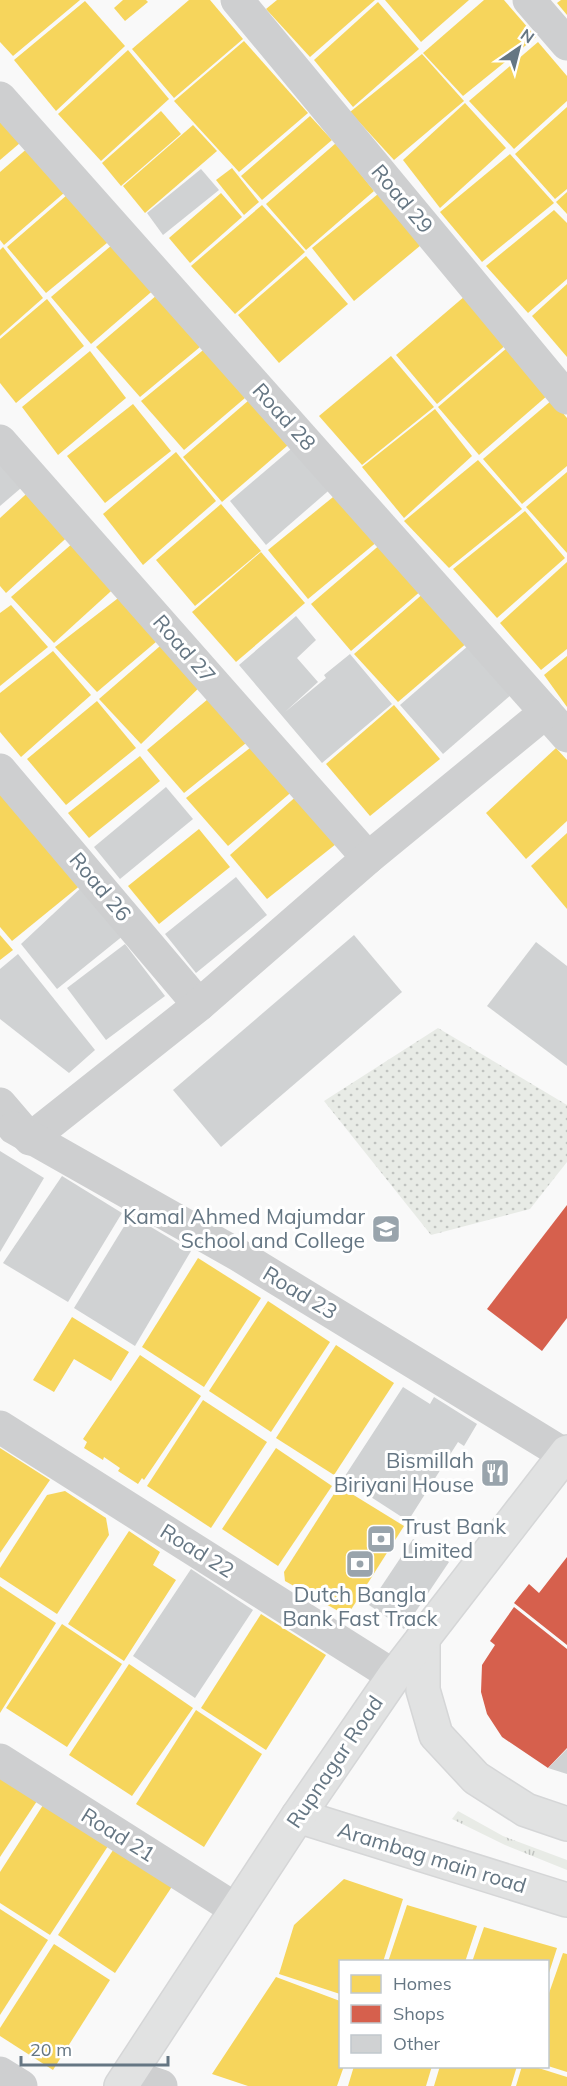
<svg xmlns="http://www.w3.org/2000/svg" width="567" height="2086" font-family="Mulish,sans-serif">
  <defs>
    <pattern id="grass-tufts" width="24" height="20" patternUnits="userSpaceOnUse" patternTransform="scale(1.5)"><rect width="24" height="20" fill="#e8ebe6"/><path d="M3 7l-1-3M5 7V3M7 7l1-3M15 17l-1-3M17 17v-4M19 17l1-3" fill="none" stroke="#c0c3c0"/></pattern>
    <pattern id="park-dots" width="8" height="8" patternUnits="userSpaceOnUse" patternTransform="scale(1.5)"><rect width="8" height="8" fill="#e8ebe6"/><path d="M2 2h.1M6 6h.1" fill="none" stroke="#c0c3c0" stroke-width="1.8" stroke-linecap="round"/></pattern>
  </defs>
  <rect width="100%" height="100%" fill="#f9f9f9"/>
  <path fill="url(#grass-tufts)" d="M458,1811l45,25 64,24v10l-62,-25 -53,-26z"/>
  <path fill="url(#park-dots)" d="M438,1028l129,77v57l-37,47 -99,26 -107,-134z"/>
  <g fill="#f6d55c">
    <path d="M0,0h80l-67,56 -13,-14z"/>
    <path d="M123,0h23l2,2 -23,19 -11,-13z"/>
    <path d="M189,0h21l33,39 -69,59 -42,-49z"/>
    <path d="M277,0h98l-65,57 -44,-48z"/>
    <path d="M385,0h84l-48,42z"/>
    <path d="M484,0h20l32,37 -73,59 -40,-43z"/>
    <path d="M561,0h6v15l-10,-12z"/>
    <path d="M85,1l40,45 -69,65 -42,-51z"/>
    <path d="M378,2l41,47 -66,58 -39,-47z"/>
    <path d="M244,41l64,72 -69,59 -65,-71z"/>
    <path d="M538,42l29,34v25l-53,48 -45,-48z"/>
    <path d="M128,50l41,49 -68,62 -43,-47z"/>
    <path d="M422,54l42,47 -70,59 -44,-48z"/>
    <path d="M0,102l27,35 -27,23z"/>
    <path d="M465,103l41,45 -66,60 -37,-48z"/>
    <path d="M567,107v82l-12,10 -40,-45z"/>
    <path d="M161,111l20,23 -60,52 -19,-23z"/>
    <path d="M310,116l22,24 -70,60 -21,-24z"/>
    <path d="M193,125l24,26 -72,62 -22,-27z"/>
    <path d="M37,140l35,46 -68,59 -4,-5v-68z"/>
    <path d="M336,143l38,48 -68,59 -40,-46z"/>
    <path d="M510,154l44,49 -72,59 -42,-50z"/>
    <path d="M232,168l27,34 -15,13 -28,-35z"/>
    <path d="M75,188l38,50 -67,55 -39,-46z"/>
    <path d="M567,192v22l-11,-12z"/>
    <path d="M221,193l21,24 -52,46 -21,-25z"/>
    <path d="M378,194l43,51 -67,56 -42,-53z"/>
    <path d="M262,205l43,47 -70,62 -44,-48z"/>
    <path d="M554,210l13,13v56l-39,34 -42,-47z"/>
    <path d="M119,239l38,48 -66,57 -40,-47z"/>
    <path d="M3,247l40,51 -43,38v-86z"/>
    <path d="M306,256l42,48 -69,59 -41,-48z"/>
    <path d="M567,284v73l-35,-41z"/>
    <path d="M164,289l42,53 -66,55 -44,-50z"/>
    <path d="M465,296l42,48 -70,60 -41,-49z"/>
    <path d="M47,299l37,47 -68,57 -16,-20v-44z"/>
    <path d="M213,342l39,50 -68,58 -43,-49z"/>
    <path d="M508,347l40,48 -69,60 -41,-48z"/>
    <path d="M90,351l36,47 -68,57 -36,-48z"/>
    <path d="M391,356l43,51 -72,58 -43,-49z"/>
    <path d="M256,394l39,45 -73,63 -39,-45z"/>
    <path d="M552,400l15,18v48l-45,38 -39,-45z"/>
    <path d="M133,404l38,47 -66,52 -38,-47z"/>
    <path d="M435,409l37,47 -68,62 -42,-51z"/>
    <path d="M176,452l40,49 -73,64 -40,-51z"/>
    <path d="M478,460l44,49 -73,59 -45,-47z"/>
    <path d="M567,472v81l-41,-46z"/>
    <path d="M36,485l38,46 -68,62 -6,-7v-68z"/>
    <path d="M338,493l40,48 -70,58 -40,-49z"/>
    <path d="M221,504l40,47 -66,55 -39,-46z"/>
    <path d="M525,511l40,47 -68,60 -44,-49z"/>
    <path d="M81,536l40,46 -67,61 -43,-46z"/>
    <path d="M382,543l40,47 -71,61 -40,-47z"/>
    <path d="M261,552l44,51 -69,59 -44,-50z"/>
    <path d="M567,562v87l-26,21 -41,-47z"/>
    <path d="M126,592l37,44 -66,56 -42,-45z"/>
    <path d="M425,592l43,50 -70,60 -44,-48z"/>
    <path d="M11,605l37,42 -48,39v-73z"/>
    <path d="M167,640l37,43 -63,61 -42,-45z"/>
    <path d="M53,651l38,44 -70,62 -21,-25v-39z"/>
    <path d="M567,656v51l-23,-32z"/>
    <path d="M214,694l37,45 -67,54 -37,-43z"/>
    <path d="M97,701l39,47 -70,57 -39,-46z"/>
    <path d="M394,705l46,54 -70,57 -44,-52z"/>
    <path d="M255,744l40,45 -67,57 -42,-48z"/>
    <path d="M556,748l11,12v61l-41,38 -40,-46z"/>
    <path d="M140,756l20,25 -71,57 -21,-25z"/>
    <path d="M0,786l82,98 -70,57 -12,-14z"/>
    <path d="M300,793l41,47 -74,59 -37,-44z"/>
    <path d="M199,829l31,38 -71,57 -31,-38z"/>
    <path d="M567,833v76l-36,-43z"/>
    <path d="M0,935l13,15 -13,10z"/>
    <path d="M198,1258l63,40 -57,89 -62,-40z"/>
    <path d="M268,1301l62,41 -59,90 -62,-41z"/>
    <path d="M72,1317l57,35 -18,29 -37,-22 -20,33 -21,-12z"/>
    <path d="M336,1345l58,38 -60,92 -58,-37z"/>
    <path d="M140,1355l61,41 -57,84 -2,-2 -4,6 -20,-13 2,-3 -16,-11 -1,3 -19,-12 3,-6 -4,-3z"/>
    <path d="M203,1400l64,42 -56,86 -64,-42z"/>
    <path d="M0,1448l50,32 -50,73z"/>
    <path d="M276,1448l56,38 -54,80 -56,-37z"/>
    <path d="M339,1486l65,40 -57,90 -62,-35 -1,-9z"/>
    <path d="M65,1491l41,27 3,17 -52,79 -57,-37v-9l47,-73z"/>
    <path d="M129,1531l31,21 -7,13 23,15 -52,81 -56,-37z"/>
    <path d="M0,1586l56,37 -56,90z"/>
    <path d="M261,1614l65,41 -60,95 -65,-42z"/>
    <path d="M62,1624l60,40 -55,83 -61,-39z"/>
    <path d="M129,1664l64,44 -61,88 -63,-41z"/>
    <path d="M196,1710l66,44 -58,93 -68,-43z"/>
    <path d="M0,1773l39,25 -39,59z"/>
    <path d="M45,1802l65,41 -60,92 -50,-32v-31z"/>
    <path d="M117,1844l58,38 -60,91 -57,-38z"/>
    <path d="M344,1879l59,20 -20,63h-43v32l-61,-20 15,-49z"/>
    <path d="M407,1905l70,21 -12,36h-77z"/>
    <path d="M0,1909l48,31 -48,75z"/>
    <path d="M484,1927l73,21 -9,28v-14h-76z"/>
    <path d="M54,1944l56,36 -57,90 -53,-34v-8z"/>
    <path d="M563,1953l4,1v118l-19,-6v-70z"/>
    <path d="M276,1977l64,24v65h4l-7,20h-89l-36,-12z"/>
    <path d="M354,2066h78l-6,20h-78z"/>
    <path d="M440,2066h77l-6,20h-77z"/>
    <path d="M522,2066h10l35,11v9h-51z"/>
  </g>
  <g fill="#d6604d">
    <path d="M567,1205v113l-25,33 -55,-42z"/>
    <path d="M567,1557v88l-53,-42 15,-19 10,9z"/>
    <path d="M514,1607l53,42v99l-19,20 -46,-31 -15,-23 -6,-22 1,-27 13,-20 -5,-4z"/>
  </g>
  <g fill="#d0d2d3">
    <path d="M201,169l18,21 -56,45 -16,-22z"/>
    <path d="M298,443l36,43 -68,59 -36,-44z"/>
    <path d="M0,448l28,34 -28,24z"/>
    <path d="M296,616l20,24 -19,18 21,24 -33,30 41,-34 -2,-3 26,-21 42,50 -70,59 -83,-98z"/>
    <path d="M469,645l43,49 -69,60 -43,-49z"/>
    <path d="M166,787l27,32 -73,60 -26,-32z"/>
    <path d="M236,877l31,38 -71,58 -31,-39z"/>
    <path d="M84,885l40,50 -67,54 -36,-45z"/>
    <path d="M354,935l48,57 -181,155 -48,-57z"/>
    <path d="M536,942l31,24v100l-80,-60z"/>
    <path d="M125,944l40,52 -59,44 -39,-52z"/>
    <path d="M18,954l77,96 -26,23 -69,-54v-50z"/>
    <path d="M0,1151l44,27 -44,74z"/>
    <path d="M62,1176l60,37 -54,89 -65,-39z"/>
    <path d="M131,1215l60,36 -56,95 -61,-38z"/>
    <path d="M403,1387l27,17 4,-7 43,27 -13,22 -6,-4 -50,79 -65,-42z"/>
    <path d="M413,1539l36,23 -45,67 -35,-24z"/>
    <path d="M191,1569l62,41 -58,88 -62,-42z"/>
    <path d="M567,1749v25l-19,-6z"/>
  </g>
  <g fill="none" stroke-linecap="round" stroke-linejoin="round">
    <g stroke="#d5d6d7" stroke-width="36">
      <g id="secondary">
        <path d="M423,1638v52l13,45 40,43 50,32 41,14"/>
        <path d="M298,1816l269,84"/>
        <path d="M121,2086l177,-270 96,-140 173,-224"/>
      </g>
    </g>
    <g stroke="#cecfd0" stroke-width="33">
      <path d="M237,0l330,398"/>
      <path d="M529,0l38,44"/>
      <path d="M0,98l567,638"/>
      <path d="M0,441l368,417"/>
      <path d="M0,770l199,235"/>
      <path d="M0,1104l30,35 169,-134 169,-147 178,-146"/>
      <path d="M14,1128l226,128 327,200"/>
      <path d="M0,1427l394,249"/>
      <path d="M0,1760l237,150"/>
      <path d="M0,2073l21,13"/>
      <path d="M128,2075l33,11"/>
    </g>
    <use href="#secondary" stroke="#e1e2e2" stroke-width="33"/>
  </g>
  <defs>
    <g id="school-square" transform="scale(1.5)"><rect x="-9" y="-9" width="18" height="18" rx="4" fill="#99a4ac" stroke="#fff"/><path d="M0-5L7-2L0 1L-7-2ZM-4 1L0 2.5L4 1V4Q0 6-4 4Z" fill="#fff"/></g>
    <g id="restaurant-square" transform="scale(1.5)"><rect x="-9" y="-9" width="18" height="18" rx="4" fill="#99a4ac" stroke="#fff"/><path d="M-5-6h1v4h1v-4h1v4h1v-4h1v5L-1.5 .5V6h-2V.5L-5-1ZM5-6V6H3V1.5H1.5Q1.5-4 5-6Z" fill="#fff"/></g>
    <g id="bank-square" transform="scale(1.5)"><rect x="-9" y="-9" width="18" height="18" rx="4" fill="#99a4ac" stroke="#fff"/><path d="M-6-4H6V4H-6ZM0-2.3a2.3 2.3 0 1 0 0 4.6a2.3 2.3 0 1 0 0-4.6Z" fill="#fff"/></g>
  </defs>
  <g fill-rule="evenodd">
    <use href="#school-square" x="386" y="1229"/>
    <use href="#restaurant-square" x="495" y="1473"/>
    <use href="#bank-square" x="381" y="1539"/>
    <use href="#bank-square" x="360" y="1564"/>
  </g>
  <g text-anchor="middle" stroke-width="6" stroke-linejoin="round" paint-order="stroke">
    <g font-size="21" fill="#657683" stroke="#fff">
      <text transform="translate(402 199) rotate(50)" y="7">Road 29</text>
      <text transform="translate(284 417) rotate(48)" y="7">Road 28</text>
      <text transform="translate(184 649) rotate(49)" y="7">Road 27</text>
      <text transform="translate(100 887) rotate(50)" y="7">Road 26</text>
      <text transform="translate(300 1293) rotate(31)" y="7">Road 23</text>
      <text transform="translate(197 1551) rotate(32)" y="7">Road 22</text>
      <text transform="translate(335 1762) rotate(-56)" y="7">Rupnagar Road</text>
      <text transform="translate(118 1835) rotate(32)" y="7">Road 21</text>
      <text transform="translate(432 1858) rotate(17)" y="7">Arambag main road</text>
    </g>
    <g font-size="21" fill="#657683" stroke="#fff" text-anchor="end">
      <text x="365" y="1224">Kamal Ahmed Majumdar<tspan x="365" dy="24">School and College</tspan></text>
      <text x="474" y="1468">Bismillah<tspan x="474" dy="24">Biriyani House</tspan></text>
      <text x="402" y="1534" text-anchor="start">Trust Bank<tspan x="402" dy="24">Limited</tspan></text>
      <text x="360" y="1602" text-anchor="middle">Dutch Bangla<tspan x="360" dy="24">Bank Fast Track</tspan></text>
    </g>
  </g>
  <rect x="339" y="1960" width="210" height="108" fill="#ffffff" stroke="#c1c8cd" stroke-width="1.5"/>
  <rect x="351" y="1975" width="30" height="18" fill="#f6d55c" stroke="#c1c8cd" stroke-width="1.5"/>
  <text x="393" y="1990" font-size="18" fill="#657683">Homes</text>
  <rect x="351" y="2005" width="30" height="18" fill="#d6604d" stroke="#c1c8cd" stroke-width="1.5"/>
  <text x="393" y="2020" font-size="18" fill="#657683">Shops</text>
  <rect x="351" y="2035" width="30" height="18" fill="#d0d2d3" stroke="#c1c8cd" stroke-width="1.5"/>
  <text x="393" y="2050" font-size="18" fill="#657683">Other</text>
  <g transform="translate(519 48) rotate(35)" stroke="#ffffff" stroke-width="4.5" paint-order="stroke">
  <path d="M0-4.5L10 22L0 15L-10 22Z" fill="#657683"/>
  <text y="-9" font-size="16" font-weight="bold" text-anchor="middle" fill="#657683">N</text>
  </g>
  <path d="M21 2056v9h147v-9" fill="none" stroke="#657683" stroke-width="3"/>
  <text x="30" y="2056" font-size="18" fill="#657683" stroke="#ffffff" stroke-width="4.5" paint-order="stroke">20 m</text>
</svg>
